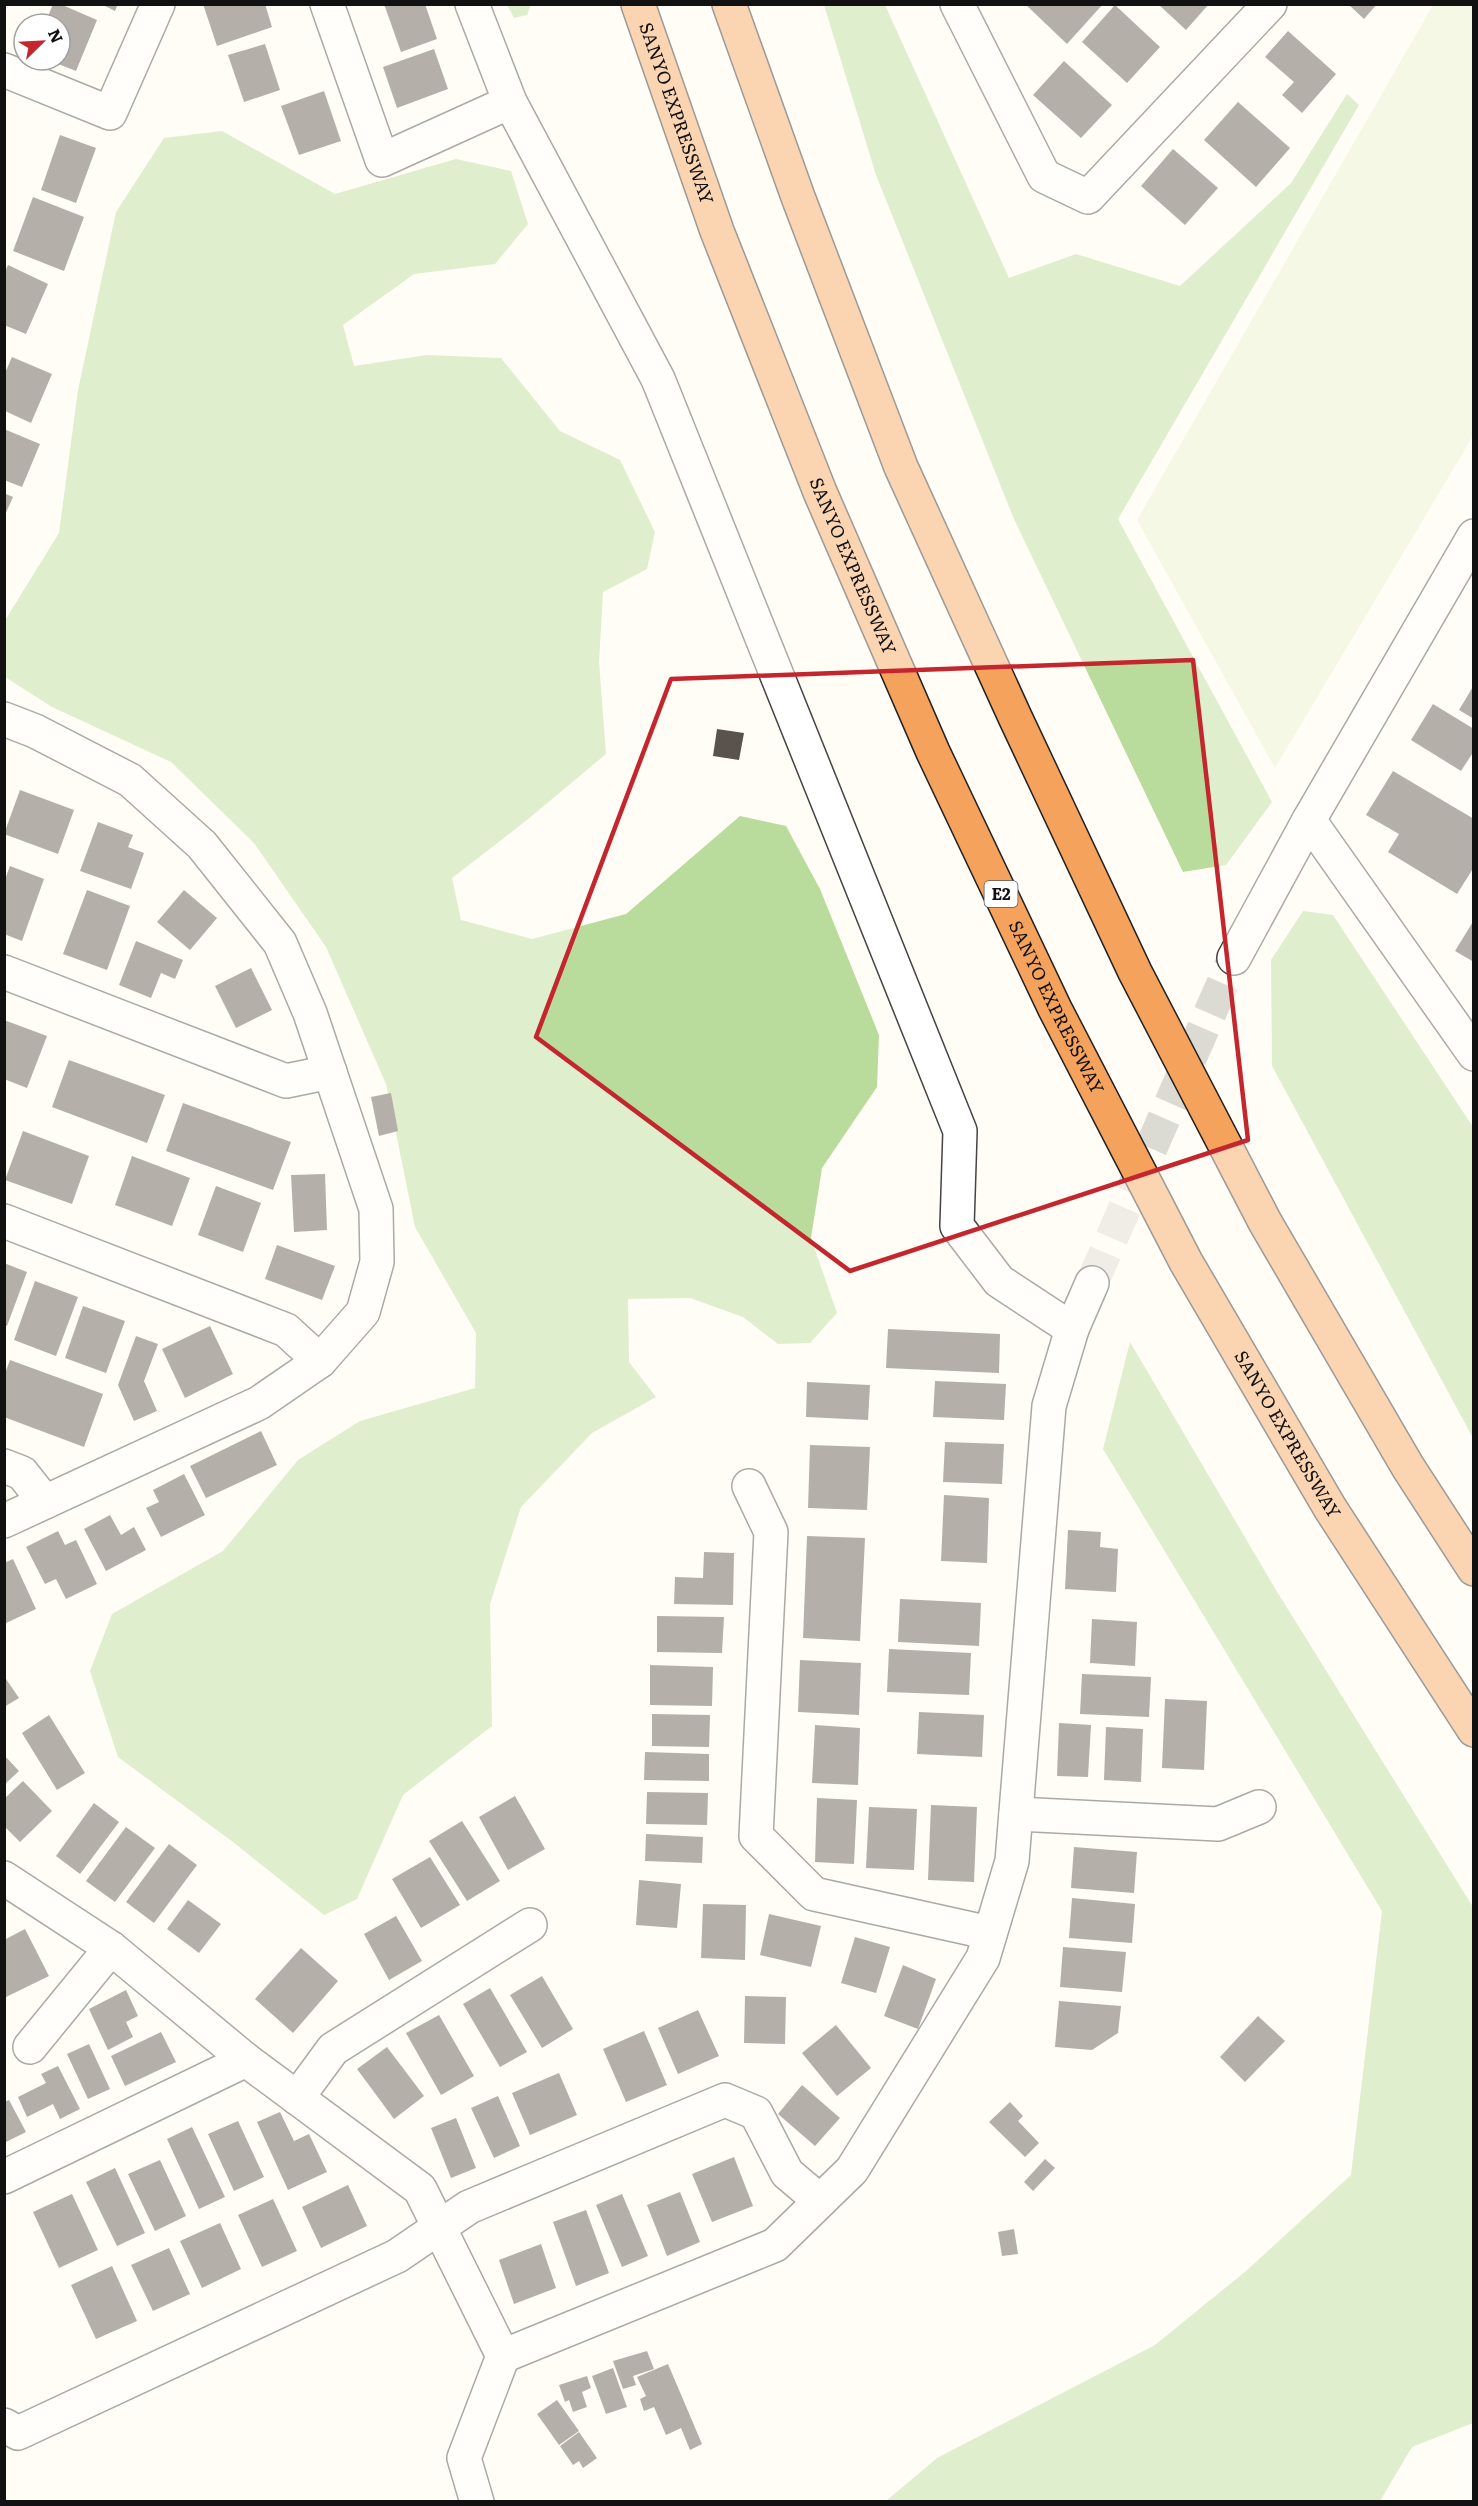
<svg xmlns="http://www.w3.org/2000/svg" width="1478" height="2506" font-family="Literata,serif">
  <rect width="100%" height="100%" fill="#fffdf5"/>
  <g fill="#b9dc9c">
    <path d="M531,4l-4,11 -13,3 -7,-13z"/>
    <path d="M824,5h61l124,273 67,-24 104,32 111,-103 56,-89 12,11 -241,414 154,283 -46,63 -43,7 -169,-353 -138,-344z"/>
    <path d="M222,131l113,63 121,-35 55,12 17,53 -33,40 -81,10 -71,51 11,41 73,-11 74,3 59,73 60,29 35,72 -8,37 -44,23 -4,70 7,92 -79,66 -75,58 9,42 71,19 94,-25 114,-98 46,10 34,63 59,146 -2,52 -55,81 -11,70 26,75 -27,30 -32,1 -35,-27 -53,-19 -62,1 1,63 27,35 -64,36 -71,74 -31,97 2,122 -89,69 -46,104 -33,16 -91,-73 -115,-85 -28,-86 22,-57 111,-63 75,-91 62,-39 115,-33 1,-55 -61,-106 -29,-143 -60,-137 -72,-104 -83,-81 -119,-55 -47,-30 -1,-55 55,-89 19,-143 38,-178 48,-74z"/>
    <path d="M1303,911l30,4 140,212v311l-201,-372 -1,-106z"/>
    <path d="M1130,1342l146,248 197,317v516l-61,24 -32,54h-494l51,-43 218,-113 91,-74 105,-96 31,-264 -279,-462z"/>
  </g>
  <path fill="#e6f2cf" d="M1433,5h40v431l-198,332 -138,-248z"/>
  <g fill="#5a524d">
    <path d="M53,4h7l37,16 -21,51 -28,-11h12v-36h-15z"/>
    <path d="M101,4h17l-3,7z"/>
    <path d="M203,4h62l7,23 -55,19z"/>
    <path d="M384,4h41l12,35 -36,13z"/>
    <path d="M1025,4h78l-36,40z"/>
    <path d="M1158,4h51l-23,26z"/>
    <path d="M1348,4h29l-13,15z"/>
    <path d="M1115,5l45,42 -33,36 -45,-41z"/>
    <path d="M1288,31l48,43 -34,39 -20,-18 12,-13 -29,-25z"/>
    <path d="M265,44l15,46 -36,12 -16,-47z"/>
    <path d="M434,49l14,40 -51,19 -14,-41z"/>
    <path d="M1064,61l48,44 -31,33 -48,-43z"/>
    <path d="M324,91l17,50 -42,14 -18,-49z"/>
    <path d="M1238,102l52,46 -34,39 -52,-47z"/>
    <path d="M60,135l36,13 -20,55 -35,-13z"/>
    <path d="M1173,149l45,39 -33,37 -44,-39z"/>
    <path d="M33,197l51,20 -20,54 -51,-20z"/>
    <path d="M8,265l40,19 -22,50 -22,-9v-51z"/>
    <path d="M12,357l40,17 -21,49 -26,-12v-38z"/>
    <path d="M4,429l36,15 -18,43 -18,-7z"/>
    <path d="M4,493l9,4 -9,20z"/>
    <path d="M1474,685v34l-15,-9z"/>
    <path d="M1433,704l41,25v22l-13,20 -50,-31z"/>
    <path d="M717,729l27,4 -5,27 -26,-4z"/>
    <path d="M1393,771l81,48v48l-17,27 -69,-42 11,-18 -33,-19z"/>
    <path d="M20,790l54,20 -16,44 -54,-20z"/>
    <path d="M98,822l35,13 -5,12 16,6 -13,36 -51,-18z"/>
    <path d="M10,866l34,13 -22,62 -18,-7v-52z"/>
    <path d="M87,890l43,16 -23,64 -44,-16z"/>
    <path d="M184,890l33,28 -27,32 -33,-28z"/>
    <path d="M1474,920v42l-19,-11z"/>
    <path d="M136,941l47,19 -8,19 -14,-6 -10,25 -32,-13z"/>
    <path d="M251,968l21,42 -36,18 -21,-42z"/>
    <path d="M4,1020l43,16 -20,52 -23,-9z"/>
    <path d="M69,1060l96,35 -18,48 -95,-36z"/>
    <path d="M391,1093l7,38 -19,5 -8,-39z"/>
    <path d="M183,1103l108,39 -18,48 -107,-39z"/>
    <path d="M23,1131l66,25 -17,48 -67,-24z"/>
    <path d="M132,1156l58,22 -18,48 -57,-21z"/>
    <path d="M325,1174l2,56 -33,2 -3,-57z"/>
    <path d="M216,1186l45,17 -18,49 -45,-17z"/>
    <path d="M277,1245l58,21 -13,34 -57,-21z"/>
    <path d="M4,1263l23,9 -20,54 -3,-1z"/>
    <path d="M35,1281l43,16 -22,59 -42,-16z"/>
    <path d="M83,1306l42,15 -19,52 -41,-15z"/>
    <path d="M210,1326l23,48 -48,24 -23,-49z"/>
    <path d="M888,1329l112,5 -1,39 -113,-5z"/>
    <path d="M136,1336l22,8 -14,37 13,30 -23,10 -16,-36z"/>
    <path d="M10,1360l93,34 -19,53 -80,-30v-41z"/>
    <path d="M935,1381l71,3 -2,36 -71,-3z"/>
    <path d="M807,1382l63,3 -2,35 -62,-3z"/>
    <path d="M261,1431l16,34 -71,33 -16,-32z"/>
    <path d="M945,1442l59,2 -2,40 -59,-2z"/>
    <path d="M810,1445l60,2 -3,63 -59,-2z"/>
    <path d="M184,1474l21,41 -44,22 -15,-29 13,-6 -6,-12z"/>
    <path d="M944,1495l45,3 -2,65 -46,-2z"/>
    <path d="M110,1515l11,20 13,-8 12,23 -40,21 -22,-42z"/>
    <path d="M1068,1530l33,2 -1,15 18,2 -2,43 -51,-3z"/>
    <path d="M58,1531l7,14 11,-5 21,44 -31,15 -10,-20 -11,5 -19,-37z"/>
    <path d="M807,1536l58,2 -5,103 -57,-3z"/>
    <path d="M704,1552l30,1 -1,52 -59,-1 1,-27 28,1z"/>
    <path d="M13,1559l23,50 -32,15v-61z"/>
    <path d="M900,1599l81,4 -2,43 -81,-4z"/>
    <path d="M657,1616l67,1 -2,36 -65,-1z"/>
    <path d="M1092,1619l45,3 -2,44 -45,-3z"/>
    <path d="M889,1649l82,4 -2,42 -82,-3z"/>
    <path d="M800,1660l61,3 -2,52 -61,-3z"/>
    <path d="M650,1665l63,2 -1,39 -62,-1z"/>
    <path d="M1082,1674l69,3 -2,40 -69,-3z"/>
    <path d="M4,1676l15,22 -15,9z"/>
    <path d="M1165,1699l42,2 -3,69 -42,-2z"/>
    <path d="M919,1712l65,3 -2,42 -65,-3z"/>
    <path d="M652,1714l58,1 -1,32 -57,-1z"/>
    <path d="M49,1715l36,58 -28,17 -35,-57z"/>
    <path d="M1059,1723l32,2 -3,52 -31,-1z"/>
    <path d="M815,1725l45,3 -2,57 -46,-2z"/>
    <path d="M1106,1727l37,2 -2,53 -37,-2z"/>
    <path d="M645,1752l64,2v27l-65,-1z"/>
    <path d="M4,1755l15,16 -15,14z"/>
    <path d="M23,1781l29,30 -32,31 -16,-16v-27z"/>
    <path d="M647,1792l61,1 -1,32 -61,-1z"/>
    <path d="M515,1796l30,53 -37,21 -29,-53z"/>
    <path d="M817,1798l40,2 -3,64 -39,-2z"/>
    <path d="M94,1803l25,19 -39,52 -24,-18z"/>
    <path d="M931,1805l46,2 -3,75 -46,-2z"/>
    <path d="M869,1807l48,2 -3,61 -48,-2z"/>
    <path d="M462,1821l38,60 -33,20 -38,-60z"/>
    <path d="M126,1827l29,21 -40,54 -29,-21z"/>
    <path d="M646,1834l57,3 -1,26 -57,-2z"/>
    <path d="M169,1844l28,21 -43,58 -28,-21z"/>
    <path d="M1074,1847l63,5 -3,41 -63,-5z"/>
    <path d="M430,1857l30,48 -39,23 -29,-49z"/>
    <path d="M639,1880l42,4 -4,44 -41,-3z"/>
    <path d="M1072,1898l63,6 -3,39 -63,-5z"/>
    <path d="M188,1900l33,24 -22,29 -32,-24z"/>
    <path d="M703,1904l43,1 -1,55 -44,-2z"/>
    <path d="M769,1914l52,12 -10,41 -51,-12z"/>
    <path d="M396,1916l26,45 -33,19 -25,-46z"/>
    <path d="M25,1929l24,47 -45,22v-58z"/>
    <path d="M855,1937l35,10 -14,46 -35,-10z"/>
    <path d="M1063,1947l63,5 -4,40 -62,-5z"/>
    <path d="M301,1948l37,33 -45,52 -38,-34z"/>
    <path d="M903,1965l33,14 -18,50 -34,-13z"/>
    <path d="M542,1976l31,53 -31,19 -32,-53z"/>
    <path d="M490,1988l37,64 -27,15 -37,-63z"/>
    <path d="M126,1990l12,26 -12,6 7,15 -25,13 -19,-41z"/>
    <path d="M745,1996l41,1 -1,47 -41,-1z"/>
    <path d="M1059,2001l62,5 -3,27 -26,17 -37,-3z"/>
    <path d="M698,2010l21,46 -41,18 -20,-46z"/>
    <path d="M439,2015l35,61 -33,19 -35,-62z"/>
    <path d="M1258,2016l27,25 -40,41 -25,-25z"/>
    <path d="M836,2025l35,43 -34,28 -35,-43z"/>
    <path d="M644,2031l23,54 -41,17 -23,-53z"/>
    <path d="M161,2032l15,30 -51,24 -14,-30z"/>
    <path d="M89,2044l21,45 -22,10 -21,-45z"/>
    <path d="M387,2047l37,49 -30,23 -37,-50z"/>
    <path d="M58,2066l22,43 -20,10 -7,-15 -26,13 -9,-20 28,-14 -5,-9z"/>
    <path d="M559,2073l18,42 -47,20 -18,-42z"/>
    <path d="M802,2085l38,33 -25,28 -37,-32z"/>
    <path d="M498,2096l22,50 -26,12 -23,-50z"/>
    <path d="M9,2100l17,32 -22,11v-41z"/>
    <path d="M1010,2102l13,14 -5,5 21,22 -14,14 -36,-35z"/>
    <path d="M280,2112l14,29 15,-7 18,38 -39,18 -31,-68z"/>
    <path d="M456,2118l20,50 -25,10 -20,-50z"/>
    <path d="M238,2121l26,56 -30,14 -26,-57z"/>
    <path d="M192,2127l33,70 -26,12 -32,-70z"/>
    <path d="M734,2157l19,49 -41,16 -20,-48z"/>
    <path d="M1045,2159l10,9 -22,23 -9,-9z"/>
    <path d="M160,2160l26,56 -31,15 -27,-57z"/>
    <path d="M115,2168l30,65 -28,13 -31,-64z"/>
    <path d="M348,2185l19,41 -46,22 -19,-41z"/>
    <path d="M680,2192l20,50 -33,14 -20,-51z"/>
    <path d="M72,2194l26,56 -39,18 -26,-56z"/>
    <path d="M622,2194l26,62 -26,11 -26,-62z"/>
    <path d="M273,2199l24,52 -35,16 -24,-52z"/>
    <path d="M586,2210l23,63 -33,13 -23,-64z"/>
    <path d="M220,2223l21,46 -39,19 -22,-47z"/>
    <path d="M1014,2229l4,25 -16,2 -4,-24z"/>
    <path d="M541,2244l15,44 -42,16 -15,-44z"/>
    <path d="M169,2248l21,46 -37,17 -22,-46z"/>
    <path d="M112,2266l25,55 -41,18 -25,-54z"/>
    <path d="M647,2351l7,18 -21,7 3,9 -13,4 -10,-28z"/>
    <path d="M668,2364l34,80 -12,6 -9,-22 -15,7 -12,-28 -10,4 -4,-12 6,-3 -9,-19z"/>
    <path d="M613,2368l14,39 -21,7 -14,-38z"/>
    <path d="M587,2376l4,12 -9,4 5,15 -14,5 -4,-12 -4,2 -6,-17z"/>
    <path d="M557,2400l22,31 -20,14 -22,-31z"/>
    <path d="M579,2432l18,26 -14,10 -4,-7 -6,4 -13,-19z"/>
  </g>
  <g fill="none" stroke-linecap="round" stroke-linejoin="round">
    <path stroke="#dbdad3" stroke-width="33" stroke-dasharray="33 16" stroke-linecap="butt" d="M1092,1283l142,-325"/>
    <g stroke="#444" stroke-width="36">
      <g id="minor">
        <path d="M327,4l55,156 128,-58"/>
        <path d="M472,4l38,98 148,277 302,752 -3,95 42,55 73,48"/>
        <path d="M957,4l87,172 44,21 182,-193"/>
        <path d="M4,70l106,43 48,-109"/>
        <path d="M4,719l31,12 95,49 72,65 78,98 30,70 66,196 1,53 -14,50 -43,49 -61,42 -255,118"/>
        <path d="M1309,820l165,234"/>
        <path d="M1234,958l75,-138 165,-284"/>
        <path d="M4,972l282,109 44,-9"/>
        <path d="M4,1221l282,109 34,31"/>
        <path d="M4,1466l18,7 23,29"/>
        <path d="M749,1486l22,46 -15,304 58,58 176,39"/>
        <path d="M1016,1814l202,10 41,-17"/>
        <path d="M4,1878l107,70 135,112 174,129 83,167 -39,102 13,44"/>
        <path d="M30,2047l81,-99"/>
        <path d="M297,2098l36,-49 197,-124"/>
        <path d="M4,2177l242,-117"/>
        <path d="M503,2356l272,-111 77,-75 131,-212 29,-97 37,-455 23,-77 20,-46"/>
        <path d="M4,2425l14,8 379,-177 72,-49 256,-107 31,13 31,60 33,28"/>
      </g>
    </g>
    <g stroke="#222" stroke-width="36">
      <g id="motorway">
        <path id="s1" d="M638,4l79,227 103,261 113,260 122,257 131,253 144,246 144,222"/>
        <path d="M729,4l69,193 103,270 114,250 120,255 130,250 143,245 66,102"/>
      </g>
    </g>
    <use href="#minor" stroke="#fff" stroke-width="33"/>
    <use href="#motorway" stroke="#f5a25d" stroke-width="33"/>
  </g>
  <path d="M0 0H1478V2506H0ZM1193,660l55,480 -398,131 -314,-234 135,-358z" fill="#fffdf5" fill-opacity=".55" fill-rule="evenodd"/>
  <path fill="none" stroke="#c4262e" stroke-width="4.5" stroke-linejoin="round" d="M1193,660l55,480 -398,131 -314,-234 135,-358z"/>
  <g text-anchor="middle" stroke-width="6" stroke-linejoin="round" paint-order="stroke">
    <rect fill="#fff" stroke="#585858" stroke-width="1.5" x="984.5" y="881" width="33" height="26" rx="4.5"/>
    <g font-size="16" font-weight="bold" fill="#111">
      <text x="1001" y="900">E2</text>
    </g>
    <g font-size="18" fill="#111" stroke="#fff">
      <text dy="6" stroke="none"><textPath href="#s1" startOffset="116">SANYO EXPRESSWAY</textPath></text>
      <text dy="6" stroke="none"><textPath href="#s1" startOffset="602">SANYO EXPRESSWAY</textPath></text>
      <text dy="6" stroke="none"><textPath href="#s1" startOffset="1088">SANYO EXPRESSWAY</textPath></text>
      <text dy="6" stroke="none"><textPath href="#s1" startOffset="1574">SANYO EXPRESSWAY</textPath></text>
    </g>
  </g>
  <rect width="1478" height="2506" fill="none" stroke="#111111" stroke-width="12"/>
  <g transform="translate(42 42) rotate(66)"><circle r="28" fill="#ffffff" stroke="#a0a0a0" stroke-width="1.5"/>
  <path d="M0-4.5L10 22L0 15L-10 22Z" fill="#c4262e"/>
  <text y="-9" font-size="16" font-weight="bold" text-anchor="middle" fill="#111111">N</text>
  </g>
</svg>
